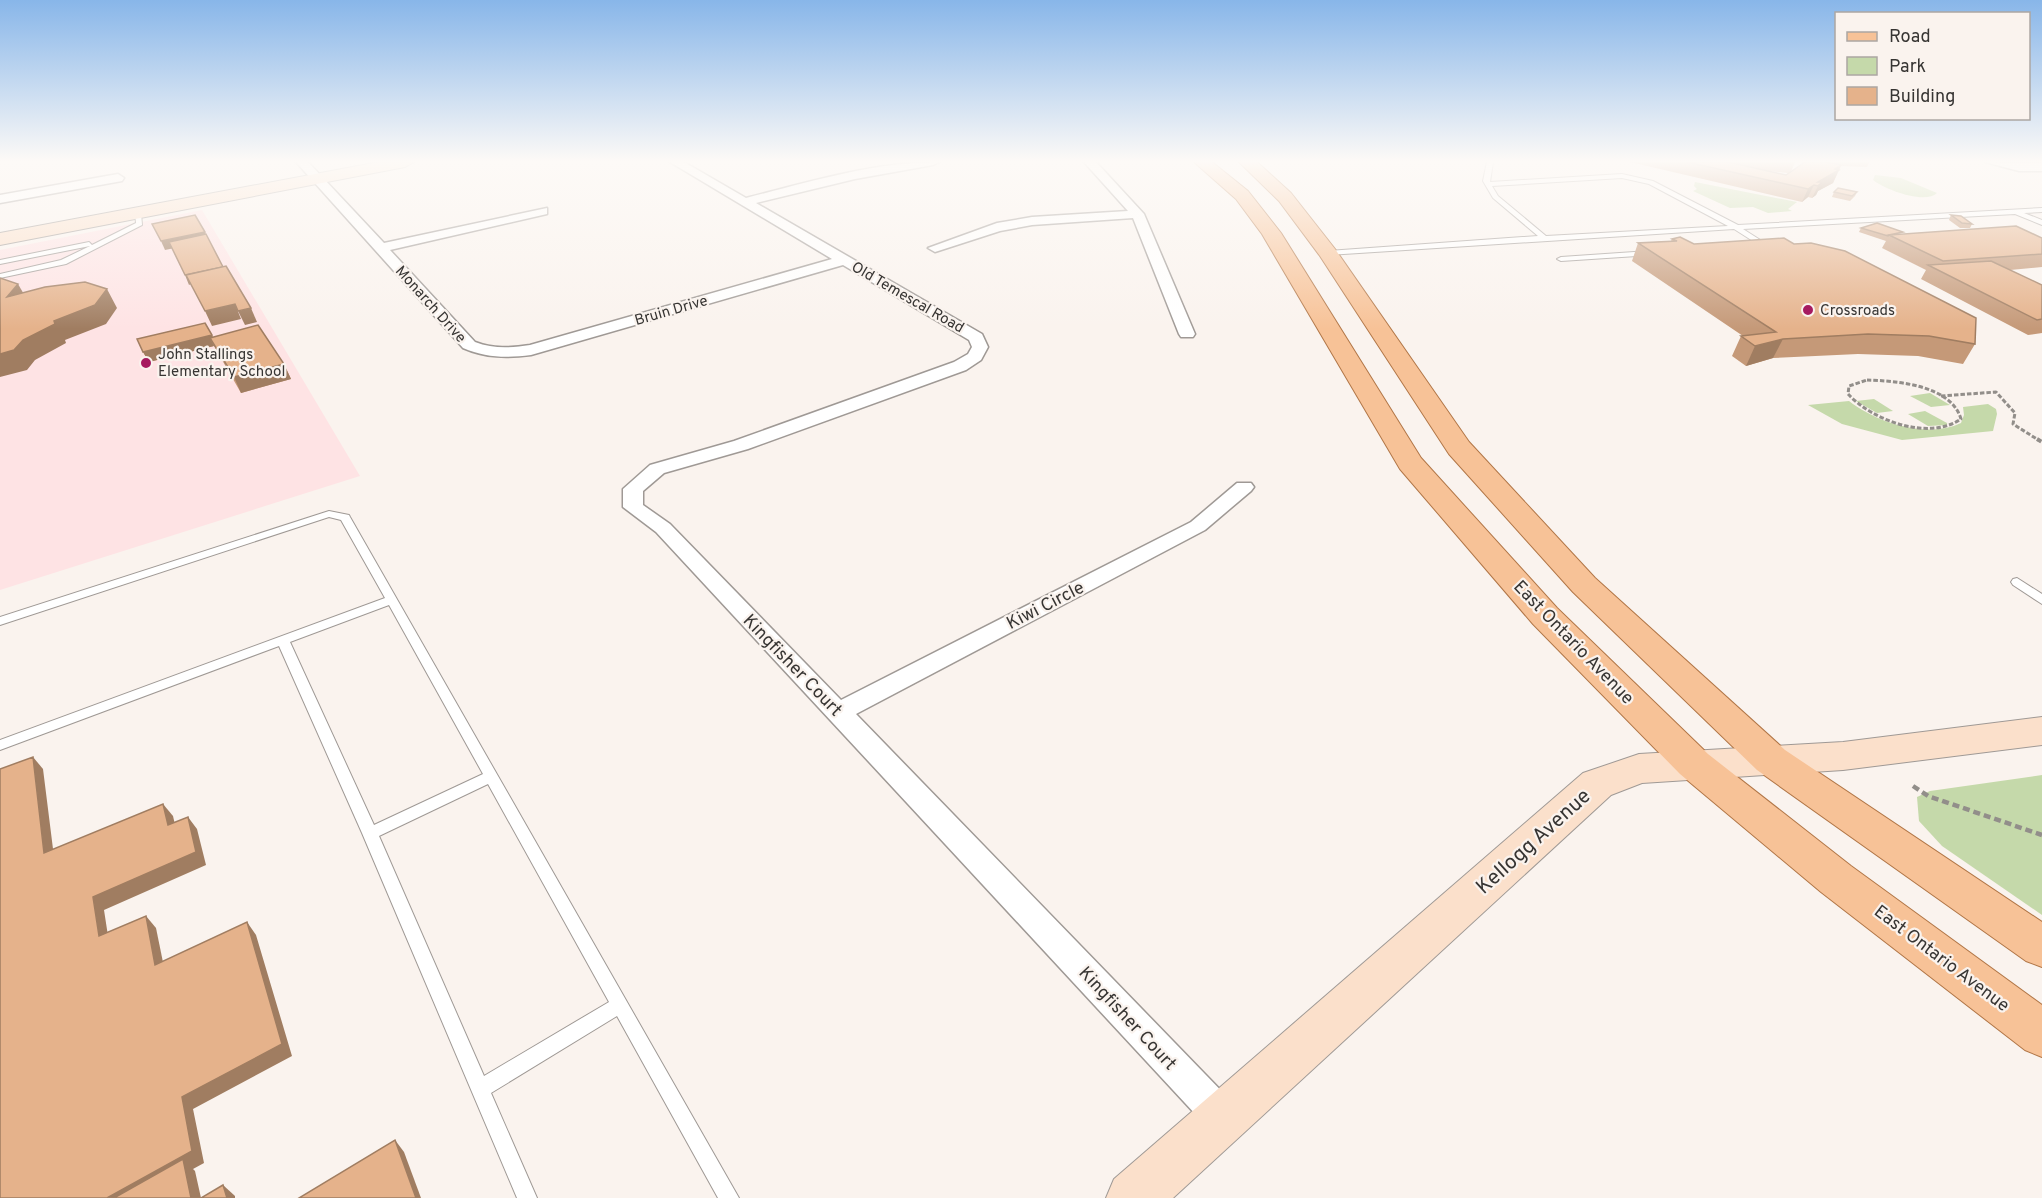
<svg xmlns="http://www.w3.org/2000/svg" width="2042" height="1198" font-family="Overpass,sans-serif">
  <rect width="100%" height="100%" fill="#faf3ee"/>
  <path fill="#fee3e4" d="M202,210l158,266 -360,114v-340z"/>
  <g fill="#c5d9aa">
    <path d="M1875,175l26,3 36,15c-12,12 -53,-4 -64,-13z"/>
    <path d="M1695,182l102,20 -9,7 4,2 -24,2 -15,-6 -23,1 -37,-17 4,-2 -3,-3z"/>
    <path d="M1930,393l20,12 -19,2 -21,-11z"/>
    <path d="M1874,399l19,12 -16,2 -21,-12z"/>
    <path d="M1849,401c28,22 79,38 112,22l3,-8 -1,-8 25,-3 8,5 1,5 -4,17 -91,9 -60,-16 -34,-19z"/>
    <path d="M1925,411l22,12v2l-19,1 -20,-12z"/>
    <path d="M2042,775v140l-100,-69 -23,-25 -2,-24 13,-6z"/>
  </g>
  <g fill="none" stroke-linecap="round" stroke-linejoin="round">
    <g stroke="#9f9995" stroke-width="2">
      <g id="lane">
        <path d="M1487,162h6l-3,20 132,-8 31,7 85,44 304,-17v4l-18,1 18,7v5l-27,-11 -272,15 22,14 -12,6 -4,-2 7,-4 -22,-14 -406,26 -4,-2 4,-2 210,-15 -45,-38 -10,-17zM1622,178l27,6 79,42 -182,10 -48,-40 -6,-10z"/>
        <path d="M138,211l3,2 1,12 -76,39 -66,14v-4l61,-14 29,-14 -90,18v-4l89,-18 3,3 44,-22 -1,-10z"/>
        <path d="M1649,251h3v4l-91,6 -4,-2 4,-2z"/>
        <path d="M329,511l20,4 1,2 389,681h-21l-101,-182 -126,77 46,105h-20l-155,-365 -83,-187 -279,104v-10l385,-142 -44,-78 -12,-3 -329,108v-8zM389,605l94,169 -109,51 -84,-183zM488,784l121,218 -125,74 -105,-240z"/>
        <path d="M2017,578l25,16v10l-29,-19 -2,-3 2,-3z"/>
      </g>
    </g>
    <g stroke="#9f9995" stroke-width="3">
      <g id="street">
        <path d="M296,162h12l76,81 163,-35v6l-157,36 85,92c18,7 36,6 55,3l302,-86 -162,-97h14l62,36c63,-16 128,-36 193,-36l-6,3 -78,14 -99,24 226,131 6,13 -7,13 -15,10 -218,79 -84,24 -21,18v14l27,19 171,176 350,-178 46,-39h14l3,4 -3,4 -46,39 -349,184 380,392 5,12 -5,12 -13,6 -13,-6 -554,-598 -33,-25v-18l27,-24 84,-24 220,-79 14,-8 4,-7 -3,-7 -126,-75 -312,90c-24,3 -45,3 -68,-7z"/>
        <path d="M1084,162h12l48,52 51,120 -2,3h-12l-2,-3 -46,-116 -101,7 -32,6 -65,21 -7,-4 69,-25 35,-6 96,-6z"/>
        <path d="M1985,162l57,1v8h-23z"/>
        <path d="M118,174l6,4 -2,3 -122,22v-8z"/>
      </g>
    </g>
    <g stroke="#9f9995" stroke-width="2">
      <g id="secondary">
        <path d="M379,162h35l-9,5 -405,78v-12z"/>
        <path d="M2042,717v28l-199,25 -201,13 -31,12 -438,403h-67l8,-19 469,-406 56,-19 204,-12z"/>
      </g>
    </g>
    <g stroke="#b17647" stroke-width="2">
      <g id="primary">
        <path d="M1194,162h18l36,29 33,42 140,225 136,150 151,146 143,112 191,139v52l-17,-7 -204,-158 -141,-118 -147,-150 -133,-155 -138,-235 -26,-35z"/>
        <path d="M1239,162h18l34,31 44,56 134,193 126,136 190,172 257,172v45l-16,-6 -269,-191 -184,-178 -124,-138 -129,-198 -41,-55z"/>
      </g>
    </g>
    <g stroke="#928e8a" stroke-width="3" stroke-dasharray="4.5 2" stroke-linecap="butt">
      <path d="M1867,380c30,1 84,5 94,39 -32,22 -88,2 -113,-25l1,-8z"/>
      <path d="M1941,396l55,-4 19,21 -2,11 27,17"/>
    </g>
    <path stroke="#928e8a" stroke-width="4" stroke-dasharray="5 3" stroke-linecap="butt" d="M2037,439l5,3"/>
    <path stroke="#928e8a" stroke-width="4.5" stroke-dasharray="7 4" stroke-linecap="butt" d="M1913,786l15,10 114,39"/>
    <use href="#lane" fill="#fff" fill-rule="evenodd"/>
    <use href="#street" fill="#fff" fill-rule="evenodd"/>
    <use href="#secondary" fill="#fbe0cb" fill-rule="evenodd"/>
    <use href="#primary" fill="#f7c297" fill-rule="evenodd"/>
  </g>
  <g fill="#c59978" fill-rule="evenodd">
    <path d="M1630,162h165l-4,10 12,-9 -2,-1h68l-2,5 -26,-1 -8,17 -15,8 -2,4 -4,3 -4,-1 -6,5zM1769,171l19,2 -2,2z"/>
    <path d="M1834,192h23l-2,4 -5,5 -18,-4z"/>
    <path d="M1951,215l21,9 -2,4h-10l-11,-8z"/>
    <path d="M1861,228l41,6 140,4v29l-32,3 32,15v48l-14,2 -107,-56 5,-9 -44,-22 4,-7 -27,-9z"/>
    <path d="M1672,239l22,5 281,100 -12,20 -45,-8 -60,-2 -85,4 -27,8 -14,-10 9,-20h2l-111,-75 6,-18 33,-2z"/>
    <path d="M212,337l72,27 7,15 -50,14 -27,-47 -65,16 -6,-10z"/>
  </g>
  <g fill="#a07d61">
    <path d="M1841,165l-8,18 -15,8 -2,4 -4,3 6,-12v-4z"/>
    <path d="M1814,185l-6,12 -6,5 6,-13z"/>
    <path d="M205,232l4,9 -44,9 -4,-9z"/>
    <path d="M223,267l-34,18 -4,-10z"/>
    <path d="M18,284l11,19 -22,-6z"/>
    <path d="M107,289l10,19 -11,16 -41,16 1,3 -31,17 -8,10 -27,7v-23z"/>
    <path d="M235,304l6,15 -29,7 -7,-15z"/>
    <path d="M251,308l6,14 -12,3 -7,-14z"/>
    <path d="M212,335l5,10 -7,-7 4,8 -65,16 -6,-10z"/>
    <path d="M1783,339l-10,19 -27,8 9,-20z"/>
    <path d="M284,364l7,15 -50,14 -7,-16z"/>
    <path d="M33,757l10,12 12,96 -11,-12z"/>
    <path d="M163,804l10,12 5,22 -10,-13z"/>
    <path d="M188,817l9,12 9,36 -102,45 6,39 -11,-13 -6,-39z"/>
    <path d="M146,916l10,12 10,49 -11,-12z"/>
    <path d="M247,922l9,13 36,121 -99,53 11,54 -11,6 2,2 6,27h-94l75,-101z"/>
    <path d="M395,1140l9,12 17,46h-5z"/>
    <path d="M223,1185l12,11v2h-8z"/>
  </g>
  <g fill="#e5b28b" stroke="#a07d61" stroke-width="1.5">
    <path d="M1687,162h41l58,13 19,-13h20l16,3 -6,4 4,1 -21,12h4l-4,4 -4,-1 -6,4z"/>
    <path d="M1838,188l19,4 -5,4 -18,-4z"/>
    <path d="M195,215l10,17 -44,9 -9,-17z"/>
    <path d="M1951,215l10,1 11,8 -10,-1z"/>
    <path d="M1877,223l26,9 -14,3 -1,1 -27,-8z"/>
    <path d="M2016,226l26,12v16l-99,7 -54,-26z"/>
    <path d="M206,234l17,33 -38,8 -16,-33z"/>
    <path d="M1680,237l14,7 90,-6 10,6 17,-1 34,8 131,67 -1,26 -46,-8 -61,-2 -85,5 -28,7 -14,-10 35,-4 -138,-89 39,-2 -5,-2z"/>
    <path d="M1991,261l51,24v34l-5,1 -109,-55z"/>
    <path d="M226,266l25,42 -13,3 -3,-7 -30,7 -19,-36z"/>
    <path d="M0,278l18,6 -11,13 38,-10 40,-5 22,7 -12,16 -41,16 1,3 -32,16 -9,10 -14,4z"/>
    <path d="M205,323l7,12 -69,17 -6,-13z"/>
    <path d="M258,325l26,39 -50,13 -24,-39z"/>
    <path d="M33,757l11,96 119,-49 5,21 20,-8 8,35 -103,45 6,39 47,-20 9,49 92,-43 35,122 -100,53 10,54 -85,47h-107v-429z"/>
    <path d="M395,1140l21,58h-117z"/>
    <path d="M183,1159l8,39h-77z"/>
    <path d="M223,1185l4,13h-26z"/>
  </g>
  <linearGradient id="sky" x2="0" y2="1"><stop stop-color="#88b6e9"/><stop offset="0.49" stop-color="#fdfaf7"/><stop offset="1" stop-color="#fdfaf7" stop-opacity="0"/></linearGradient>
  <rect width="2042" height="329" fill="url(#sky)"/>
  <g fill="#a61b60" stroke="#faf3ee" stroke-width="2">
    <circle cx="1808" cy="310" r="6"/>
    <circle cx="146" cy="363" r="6"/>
  </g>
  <g text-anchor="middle" stroke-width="4.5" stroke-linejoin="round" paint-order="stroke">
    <g font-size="15" fill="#373533" stroke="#faf3ee">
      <text transform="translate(908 297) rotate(30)" y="5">Old Temescal Road</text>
      <text transform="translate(431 304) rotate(48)" y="5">Monarch Drive</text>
      <text transform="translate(671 310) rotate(-16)" y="5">Bruin Drive</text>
    </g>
    <g font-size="15" fill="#373533" stroke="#faf3ee" text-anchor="start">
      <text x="1820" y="315">Crossroads</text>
      <text x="158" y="359">John Stallings<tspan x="158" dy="17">Elementary School</tspan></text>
    </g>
    <g font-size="18" fill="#373533" stroke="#faf3ee">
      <text transform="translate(1045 605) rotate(-27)" y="6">Kiwi Circle</text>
      <text transform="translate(1574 642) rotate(46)" y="6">East Ontario Avenue</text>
      <text transform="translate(793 665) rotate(46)" y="6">Kingfisher Court</text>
      <text transform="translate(1942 958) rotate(37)" y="6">East Ontario Avenue</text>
      <text transform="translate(1128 1018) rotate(47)" y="6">Kingfisher Court</text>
    </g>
    <g font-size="21" fill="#373533" stroke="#faf3ee">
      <text transform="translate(1533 841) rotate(-42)" y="7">Kellogg Avenue</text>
    </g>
  </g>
  <rect x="1835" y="12" width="195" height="108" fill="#faf3ee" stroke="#aca7a3" stroke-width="1.5"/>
  <rect x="1847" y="32" width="30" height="9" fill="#f7c297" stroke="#aca7a3" stroke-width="1.5"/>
  <text x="1889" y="42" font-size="18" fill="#373533">Road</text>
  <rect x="1847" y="57" width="30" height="18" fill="#c5d9aa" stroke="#aca7a3" stroke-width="1.5"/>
  <text x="1889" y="72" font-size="18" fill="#373533">Park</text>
  <rect x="1847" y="87" width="30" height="18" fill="#e5b28b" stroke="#aca7a3" stroke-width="1.5"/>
  <text x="1889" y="102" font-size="18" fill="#373533">Building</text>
</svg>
